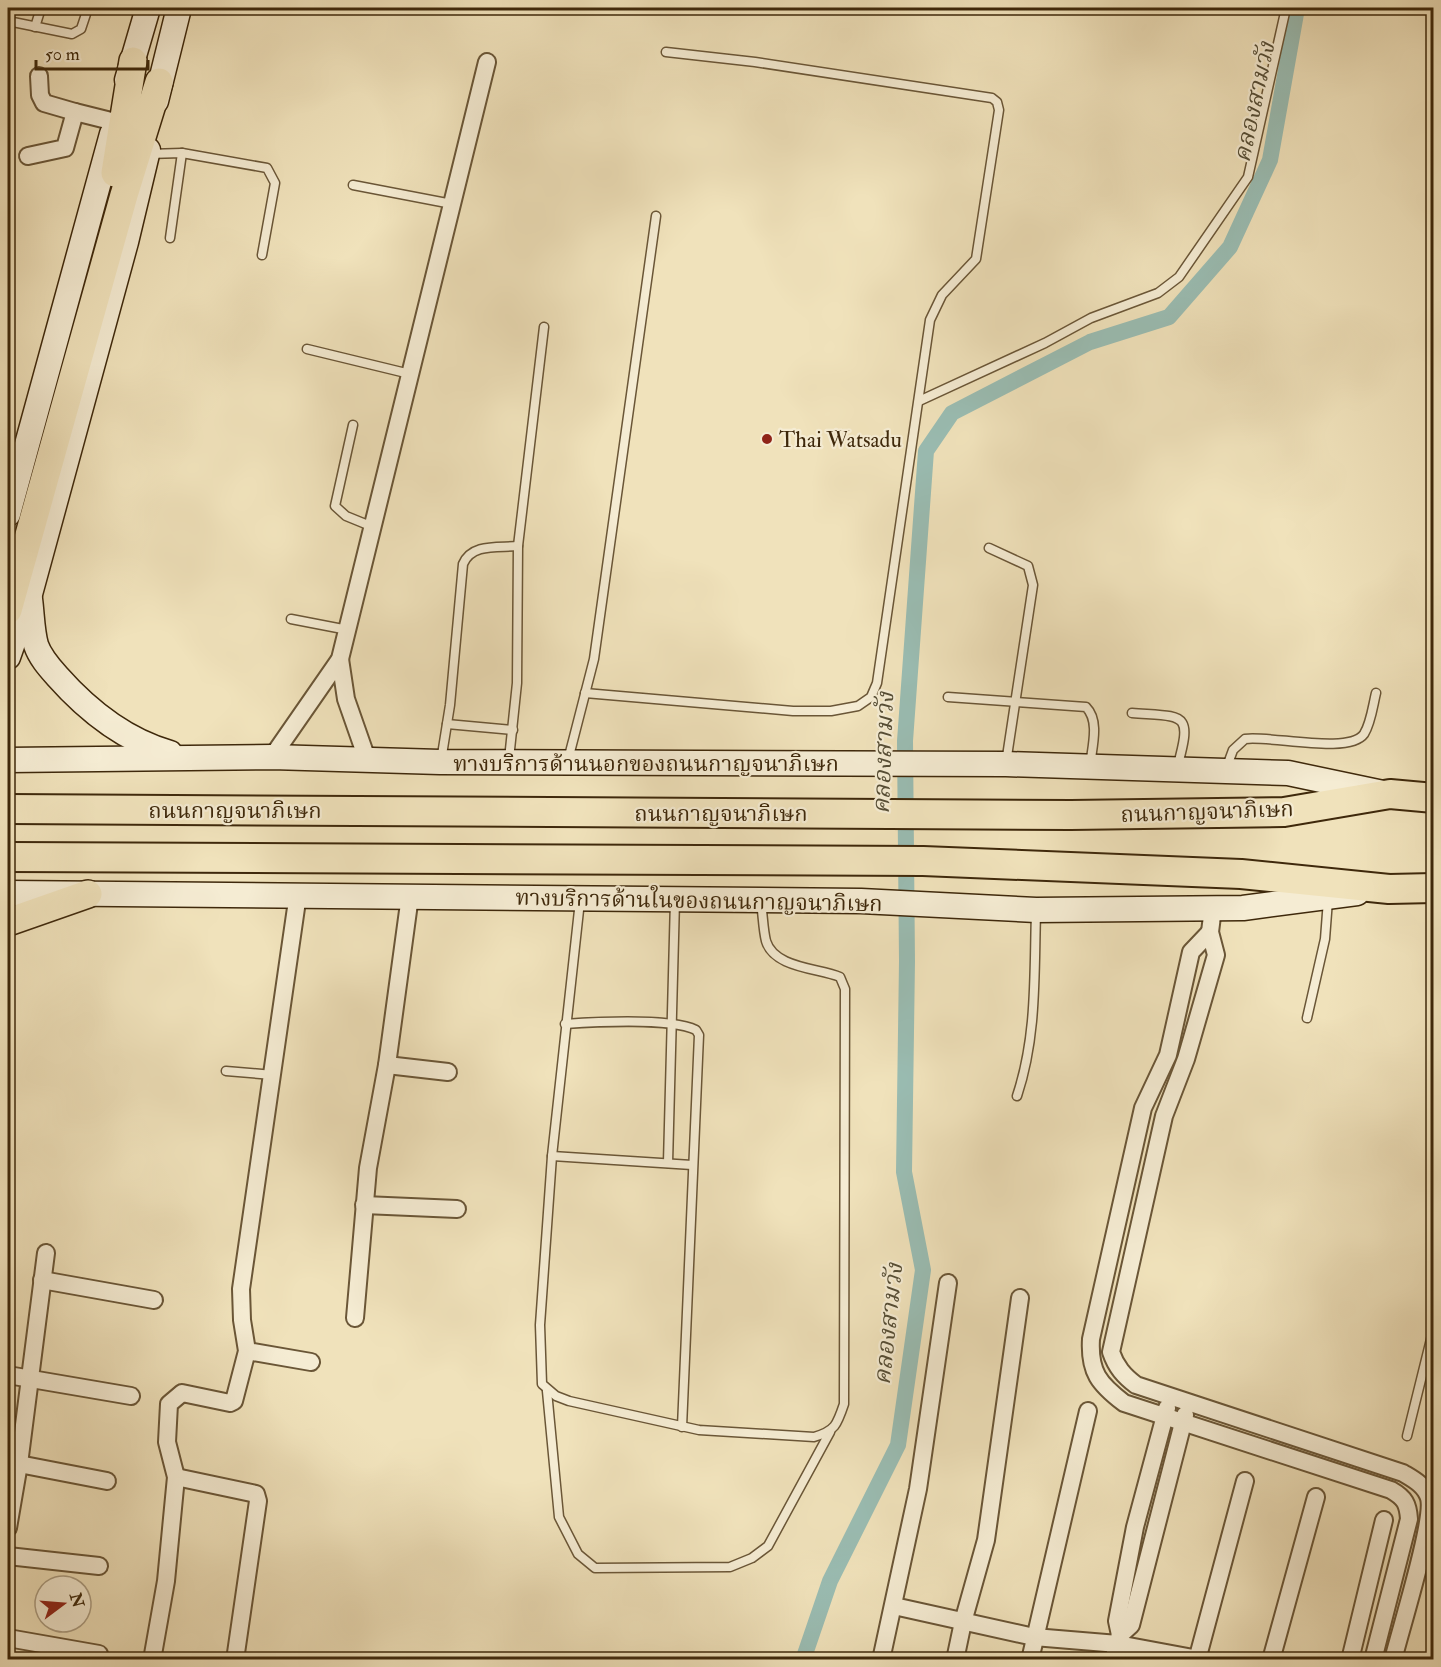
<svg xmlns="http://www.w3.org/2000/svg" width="1441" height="1667" font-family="'IM FELL Double Pica','Noto Serif Thai',serif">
  <rect width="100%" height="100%" fill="#f0e2bb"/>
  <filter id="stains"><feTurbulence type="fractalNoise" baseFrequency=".00333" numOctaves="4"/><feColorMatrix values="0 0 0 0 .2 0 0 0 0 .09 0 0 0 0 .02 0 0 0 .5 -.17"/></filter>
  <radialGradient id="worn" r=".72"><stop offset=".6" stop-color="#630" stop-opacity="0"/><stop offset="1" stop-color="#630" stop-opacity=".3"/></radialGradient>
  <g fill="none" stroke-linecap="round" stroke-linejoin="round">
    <path stroke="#9abdb3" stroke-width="16" d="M803,1660l27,-79 68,-136 25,-175 -19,-98 3,-211 -2,-220 21,-290 26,-38 138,-71 79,-25 61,-70 40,-87 27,-152"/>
    <g stroke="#6a5637" stroke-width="11">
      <g id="service">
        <path d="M8,21l64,13 9,-5 7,-21"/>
        <path d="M35,27l6,-19"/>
        <path d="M148,154l34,-1 85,15 8,15 -13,72"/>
        <path d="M353,185l99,19"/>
        <path d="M170,238l12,-85"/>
        <path d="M307,349l103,25"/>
        <path d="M919,401l126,-58 46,-25 67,-25 21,-16 69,-100 38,-169"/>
        <path d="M353,425l-18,81 11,10 27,11"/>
        <path d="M989,548l39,18 5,19 -27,178"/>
        <path d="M291,619l57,11"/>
        <path d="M585,693l208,18h38l27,-5 13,-9 6,-14 53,-363 12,-25 34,-36 23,-149 -2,-8 -5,-4 -237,-36 -89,-10"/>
        <path d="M948,697l138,10c14,14 6,40 4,59"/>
        <path d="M1132,713c53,4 61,-2 45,55"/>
        <path d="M447,724l66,6"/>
        <path d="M509,759l8,-76 1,-137 26,-219"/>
        <path d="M568,760l26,-101 62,-443"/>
        <path d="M441,761l9,-56 13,-141c9,-21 35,-16 55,-18"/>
        <path d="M1226,769l7,-19 12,-11c25,-4 104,16 119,-5 7,-11 9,-29 12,-41"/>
        <path d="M580,901l-28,255 -12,169 2,59 14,12 13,5 130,29 115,7c21,-6 23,-12 30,-33l1,-415 -5,-12c-22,-9 -66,-9 -74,-36 -3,-12 -3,-26 -5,-38"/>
        <path d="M1307,1018l18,-79 3,-39"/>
        <path d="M565,1024c30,-2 106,-6 131,6l3,5 -17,392"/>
        <path d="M226,1071l47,4"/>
        <path d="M1017,1096c20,-60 17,-121 19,-183"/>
        <path d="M552,1156l140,9"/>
        <path d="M668,1163l7,-263"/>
        <path d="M547,1391l12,126 19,37 17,14 135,-1 22,-9 16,-12 62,-114"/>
        <path d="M1407,1436l27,-109"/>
      </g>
    </g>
    <g stroke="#6a5637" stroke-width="20">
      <g id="minor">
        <path d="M39,76l1,19 4,8 31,9"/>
        <path d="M28,156l37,-8 10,-36 40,10"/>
        <path d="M340,659l6,40 21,60"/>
        <path d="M272,757l68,-98 147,-597"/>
        <path d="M1213,908l-3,24 6,23 -30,104 -22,57 -53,236c5,15 13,24 25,33l267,88c10,6 22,12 26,25 6,22 -29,133 -36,162"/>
        <path d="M1210,932l-19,20 -23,103 -25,53 -52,231c-2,33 8,45 33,64l267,87c14,8 17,14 18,29l-36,141"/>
        <path d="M387,1065l61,7"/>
        <path d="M364,1205l93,4"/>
        <path d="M42,1280l112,20"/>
        <path d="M355,1318l13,-150 19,-103 23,-169"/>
        <path d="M247,1351l64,11"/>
        <path d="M8,1375l123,21"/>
        <path d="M19,1464l88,17"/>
        <path d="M176,1477l80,17 2,7 -23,159"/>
        <path d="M8,1528l11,-64 27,-211"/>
        <path d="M8,1556l91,10"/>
        <path d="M894,1606l140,31 84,7 86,16"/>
        <path d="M1120,1635l-3,-14 18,-94 32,-119"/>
        <path d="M8,1638l91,16"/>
        <path d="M152,1660l14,-79 10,-104 -9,-35 2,-38 13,-11 48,10 4,-2 13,-50 -5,-31 -1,-31 57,-395"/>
        <path d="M881,1660l37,-171 30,-206"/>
        <path d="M955,1660l8,-38 23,-82 34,-242"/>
        <path d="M1030,1660l58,-249"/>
        <path d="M1113,1660l7,-25 11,-10 54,-210"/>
        <path d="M1197,1660l48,-179"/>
        <path d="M1271,1660l45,-163"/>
        <path d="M1350,1660l34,-140"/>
      </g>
    </g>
    <g stroke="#3e280b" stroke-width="27">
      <g id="secondary">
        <path d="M127,80l21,-72"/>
        <path d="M156,101l23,-93"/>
        <path d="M8,514l104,-380"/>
        <path d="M30,599c2,15 2,32 6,46 4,12 13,22 21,31 31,35 67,64 113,77"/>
        <path d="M8,657l22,-63 96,-352 22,-92"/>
        <path d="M8,760l264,-3 168,5 566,2 282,9 95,20"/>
        <path d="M8,893l853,8 175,9 207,-2 114,-15"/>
      </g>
    </g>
    <g stroke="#3e280b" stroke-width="30">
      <g id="primary">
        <path d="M115,173l18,-112"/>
        <path d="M8,610l116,-415 35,-113"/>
        <path d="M8,922l80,-28"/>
      </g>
    </g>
    <g stroke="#3e280b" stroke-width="32">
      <g id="trunk">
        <path d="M8,809l1063,6 213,-3 106,-18 44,4"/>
        <path d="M8,857l915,4 318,13 148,15 45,-1"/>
      </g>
    </g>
    <use href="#service" stroke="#f5ecd3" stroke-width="8"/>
    <use href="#minor" stroke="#f5ecd3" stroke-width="16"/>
    <use href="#secondary" stroke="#f5ecd3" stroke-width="24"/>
    <use href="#primary" stroke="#f0e2bb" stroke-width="27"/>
    <use href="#trunk" stroke="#f0e2bb" stroke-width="28"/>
  </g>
  <circle fill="#8f2418" stroke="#f5ecd3" stroke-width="2" cx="767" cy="439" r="6"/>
  <g text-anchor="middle" stroke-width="4.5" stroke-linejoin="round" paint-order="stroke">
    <g font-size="22" fill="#3e280b" stroke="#f5ecd3" text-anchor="start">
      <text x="779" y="447">Thai Watsadu</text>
    </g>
    <g font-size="22" fill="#3e280b" stroke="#f5ecd3">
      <text x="646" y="771">ทางบริการด้านนอกของถนนกาญจนาภิเษก</text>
      <text x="235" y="818">ถนนกาญจนาภิเษก</text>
      <text transform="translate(1207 811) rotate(-2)" y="8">ถนนกาญจนาภิเษก</text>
      <text x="721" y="821">ถนนกาญจนาภิเษก</text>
      <text transform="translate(699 900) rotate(1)" y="8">ทางบริการด้านในของถนนกาญจนาภิเษก</text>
    </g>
    <g font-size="24" font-style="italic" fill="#554d35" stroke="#f5ecd3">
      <text transform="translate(1254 102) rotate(-78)" y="8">คลองสามวัง</text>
      <text transform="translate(883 753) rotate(-88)" y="8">คลองสามวัง</text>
      <text transform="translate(888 1324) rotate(-84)" y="8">คลองสามวัง</text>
    </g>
  </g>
  <rect width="1441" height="1667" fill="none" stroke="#f0e2bb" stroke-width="30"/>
  <rect x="9" y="9" width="1423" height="1649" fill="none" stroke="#3e280b" stroke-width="3"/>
  <rect x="15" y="15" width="1411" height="1637" fill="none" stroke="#3e280b" stroke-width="1.5"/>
  <g transform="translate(63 1604) rotate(74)"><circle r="28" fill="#f5ecd3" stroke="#ac9e83" stroke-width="1.5"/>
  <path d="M0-4.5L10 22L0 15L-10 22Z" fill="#8f2418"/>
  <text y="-9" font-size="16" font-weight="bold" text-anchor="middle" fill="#3e280b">N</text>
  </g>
  <path d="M36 60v9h112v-9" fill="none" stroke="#3e280b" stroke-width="3"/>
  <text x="45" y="60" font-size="18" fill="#3e280b" stroke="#f5ecd3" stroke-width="4.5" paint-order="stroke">50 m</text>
  <rect width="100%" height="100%" filter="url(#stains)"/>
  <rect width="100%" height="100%" fill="url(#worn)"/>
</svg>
